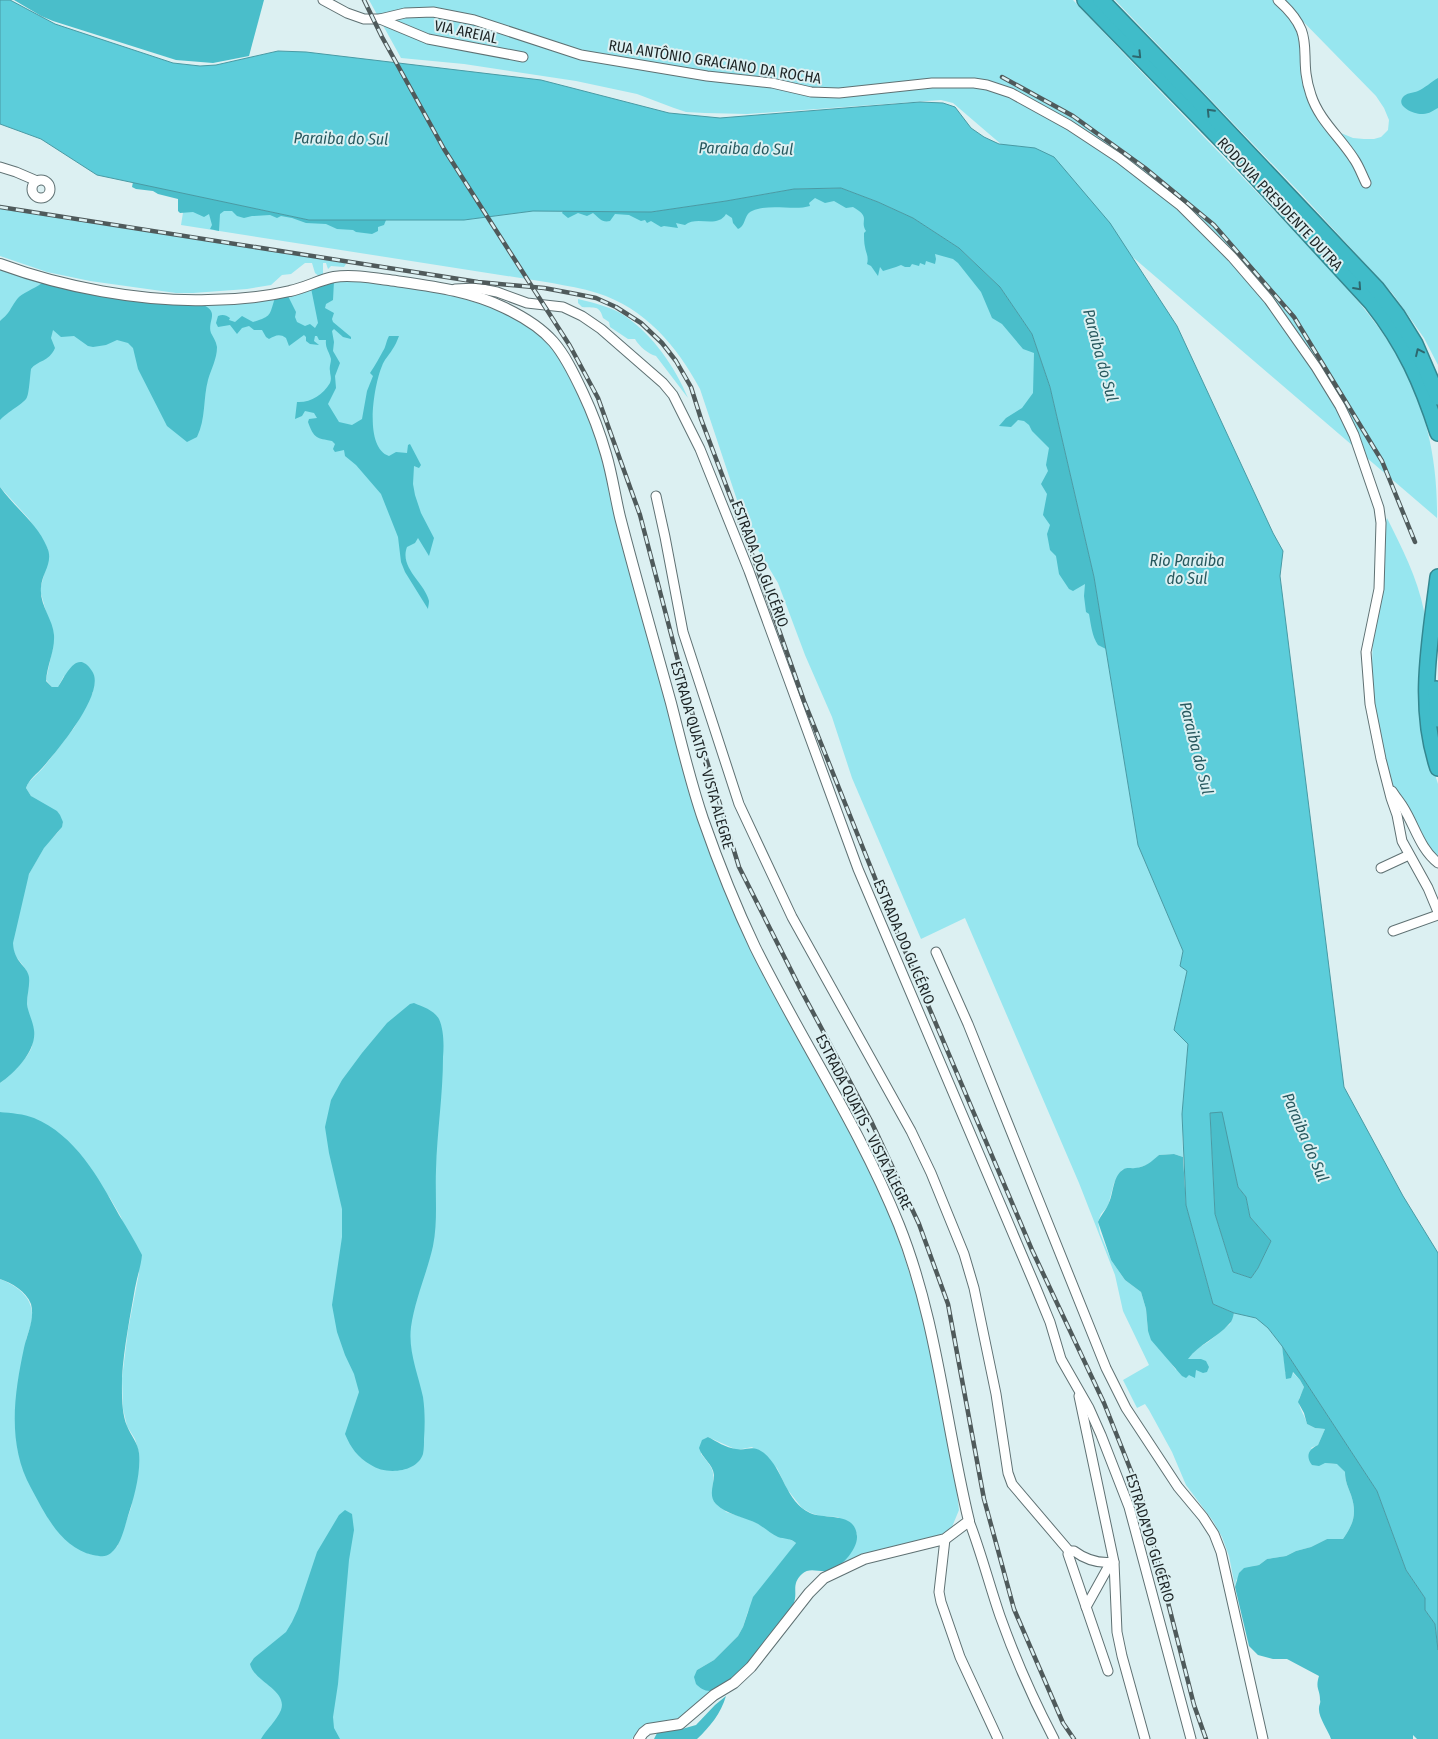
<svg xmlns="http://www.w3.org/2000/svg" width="1438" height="1739" font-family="'Fira Sans Condensed',sans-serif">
  <rect width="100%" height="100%" fill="#dcf0f2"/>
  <g fill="#97e6ef">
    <path d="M369,0h704c70,75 142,147 212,222 39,42 82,83 112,133 29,49 41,107 40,163l-484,-415 -12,-3 -194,14 -42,-1 -19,-1 -12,-4 -37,-14 -61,-13 -112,-17 -63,-6z"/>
    <path d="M1115,0h158l14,13 13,20 6,56 30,42 17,7 11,1h10l7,-2 7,-7 1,-10 -5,-12 -8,-12 -94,-96h156v365l-14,-27 -31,-44 -90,-98z"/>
    <path d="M794,189l119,29 119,116 62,243 44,268 45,106 -3,15 7,5 -13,59 14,14 -6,70 1,43 -9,-3 -15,1 -7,8 -17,6 -7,-1 -6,2 -8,13 -6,23 -7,8 -3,8 2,11 11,27 14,20 16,12 5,17 2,22 28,39 22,-22 10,-6 22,-18 4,-11 23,5 11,10 14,18 3,21v6l7,-1 8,8 4,7c-1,5 -4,8 -5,12 -1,9 6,16 8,25l8,4 10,1 -7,16 -7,3 14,15 13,1 7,8c0,9 3,15 6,23 6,18 3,28 -8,44h-16l-16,8 -15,4 -10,5 -19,3 -8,6 -5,1 -18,14 -1,7 -6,-31 -7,-19 -9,-16 -27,-36 -14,-33 -23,-42 -4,-6 -8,4 -14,-28 26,-15 -26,-54 -8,-36 -36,-92 -114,-265 -44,21 -69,-161 -20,-61 -27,-62 -27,-72 -30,-50 -48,-144c-23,-43 -55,-81 -103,-96 -15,-5 -30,-7 -45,-10l-371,-58 5,-31 123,26h155l69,-9 118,1z"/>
    <path d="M0,208l343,54 3,2 -2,3 -13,-1 -3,3 -2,-6h-3v12l-3,2 -5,-4 -3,-10h-7l-14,11 -9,1 -11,10 -24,4 -54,4h-17l-86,-12 -43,-9 -47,-16z"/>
    <path d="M0,270l69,21 37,6 95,7 143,-24 20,2 76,10 48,14 28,12 22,14 14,13 10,16 17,32 15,39 8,27 32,128 68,242 162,328 29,66 28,85 33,157 5,45 -7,17 -10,9 -102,30c8,-9 16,-19 17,-32l-19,-17 -18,-1 -9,-3 -9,-5 -15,-19 -10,-21 -25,-21 -15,3 -29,-13 -7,17c15,18 13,17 11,40l14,18 22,7 45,22 3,2 -48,68 -5,16 -5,9 -24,24 -17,10 26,16c-12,9 -30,26 -42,31 -17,7 -39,5 -49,22h-632v-460c16,6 33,18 32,37 0,8 -4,17 -6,24l22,178 14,18 27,18 28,-7 14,-39 7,-38 1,-17 -4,-14 -8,-13 -4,-17 -1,-31 6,-48 11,-57 -18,-56 -11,-19 -38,-52 -30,-23 -42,-11v-29c9,-6 30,-27 32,-37 2,-15 -4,-28 -5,-42 0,-12 4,-23 -1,-34 -6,-11 -14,-13 -13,-27 1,-15 10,-57 17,-71 4,-8 9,-15 13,-23 6,-10 18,-16 20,-27l-32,-26 -5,-8 2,-5 15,-15 31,-40 19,-36 -29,-16 -6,11h-6l-6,-7 7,-33 -6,-32 -7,-25 4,-15 4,-26 -19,-30 -29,-32z"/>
    <path d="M578,299c16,4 34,8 47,17 28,19 50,51 63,82l-32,-42c-8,-2 -17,-10 -21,-17h-7l-18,-12 -1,-5 -6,-4c-4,-14 -8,-9 -21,-11l-4,-4z"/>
    <path d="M1387,518c15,30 30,59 37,93l4,142 10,31v77c-5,-8 -12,-15 -16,-24 -10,-20 -15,-39 -34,-53l-17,-91 2,-58 10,-105z"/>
  </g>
  <g fill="#4abeca">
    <path d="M14,0h250l-15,56 -36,7 -37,-3 -123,-39 -12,-5z"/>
    <path d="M1438,78v30c-4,2 -9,6 -15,6 -7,1 -28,-7 -20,-17 3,-4 10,-4 15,-6 7,-3 13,-9 20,-13z"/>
    <path d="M133,182l176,38h77l-2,5 -6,2v4l-6,3 -16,-2 -3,-2 -16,-1 -11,-5 -20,-1 -14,-5 -11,-2 -4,2 -7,-3 -18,1 -8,2 -7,-2 -5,-5h-8l-4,3 -1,17 -9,-2 2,-4 -3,-11 -5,3 -11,-5 -13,1 -2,-2v-12l-20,-5 -5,-3 -17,-2 -4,-2z"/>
    <path d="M841,188l37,14 35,16 46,30 41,39 32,47 18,53 44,190 12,72 -8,-4c-6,-9 -7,-20 -9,-31l-3,-2 -2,-16 1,-12 -12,7 -4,-2 -10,-15 -3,-18 -6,-6 -3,-16 3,-9 -7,-10 4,-21 -6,-10 7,-13 -2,-6 3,-17 -17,-17 -3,-6 -5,-4 -6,-1 -7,7 -12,-1 7,-8 16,-10 11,-15 1,-40 -11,-4 -21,-25 -10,-6 -11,-26 -23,-29 -5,-4 -18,-5 1,5 -1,5 -9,-3 -1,4 -5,-2 -1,3 -7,-2 -2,3h-5l-4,-2 -5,2 -13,4 -3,-4 -2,9 -7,-10 -4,-2c2,-7 -1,-11 -2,-17 -1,-4 -1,-10 -1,-14l2,-2c-7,-11 6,-13 -13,-24l-7,1 -12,-7 -9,2 -10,-5 -6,5 1,3c-16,5 -40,-3 -58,5 -9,4 -5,14 -14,18l-5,-6 -1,-5 -6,-4c-9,15 -29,1 -41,11l-9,-2 2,5 -14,-2 -3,1 -10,-6 -4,2 -2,-3 -4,1 -12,-6 -14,-1 -5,7c-8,2 -11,-3 -17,-8l-6,3 -9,-3 -10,5 -6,-5 1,-2 88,1 75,-11 68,-12z"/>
    <path d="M334,281l-1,19 -7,4 -1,4 9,5 -2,6 1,3 18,15v2l-8,-2 -9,-8 -2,2 2,11 -1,9 7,12 -5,13 1,12 -8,16 11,18 13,3 10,-6 5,-28 6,-15 -3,-3c5,-7 9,-15 13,-22 3,-4 3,-10 6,-15h10c-2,5 -4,10 -7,14 -3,5 -8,10 -10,16 -8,19 -19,81 7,90l7,-4 11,1 1,-8 2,-1 11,21 -2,3 -5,-2 -1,18 2,11 6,18 13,25 -5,18 -11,-18 -3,5 -8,4c-8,21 18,36 22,54 0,3 -1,6 -1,8l-23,-37 -4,-10 -3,-25 -17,-43 -25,-29 -11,-9 -1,-6 -9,2 -2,-3 2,-5 -3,-3c-15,-3 -18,-2 -24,-19l1,-3 8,-1 -3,-5 -9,-2 -3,5 -7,3 2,-17c13,1 26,-7 33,-19 2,-5 0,-8 0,-12 -1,-4 1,-8 1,-12 -2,-8 -6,-11 -5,-19h-7l-2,-4h-2l-1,5 5,4 -9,-1 -4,-3v-4l-2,-2 -15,11 -3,-8c-7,-5 -11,-2 -17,1l-3,-2 -4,-7h-8l-5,-4 -7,2 -5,6 -7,-9 -12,2 -2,-4 2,-7c5,-2 8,-1 12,2l-1,2 6,2 7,-6 11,6c19,-6 16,-6 22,-24l13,-2 8,16 -1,5 2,5 8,4 5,-2 5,4 3,-5 -7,-35z"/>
    <path d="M42,283l64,14 95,7c20,8 6,16 10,29 2,4 5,8 6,14 0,12 -6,22 -9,33 -5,18 -2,39 -11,57l-10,5 -20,-16 -29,-57 -5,-21 -5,-5 -11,-3 -11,5 -13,2 -5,-1 -14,-10 -13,1 -8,-7 -2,8 4,10c-6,14 -17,12 -24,21 -1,7 -2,24 -4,28 -1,5 -21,16 -27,23v-99c11,-9 10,-13 18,-23 4,-5 16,-9 24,-15z"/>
    <path d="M0,487c15,21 37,36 47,60 7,15 -5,26 -6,40 -2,18 12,32 13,48 1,16 -7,30 -8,46l6,6h6c8,-12 19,-39 34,-16 15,21 -35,80 -49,96 -6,7 -14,12 -17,21l5,8 26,15 3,4 3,7 -1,5 -18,21 -15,26 -16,69c1,20 14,22 16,34 1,9 -2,18 -2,27 1,9 6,17 7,26 3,20 -19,43 -34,53z"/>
    <path d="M414,1003c9,4 20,7 25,16 5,11 5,27 4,38 0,38 -6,75 -7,113 -1,26 2,51 -3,76 -6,27 -18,53 -22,81 -3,24 7,47 12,70 2,14 2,28 1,42 0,4 0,10 -1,15 -6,19 -38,21 -52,11 -14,-8 -20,-17 -26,-31l14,-42 -5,-18 -9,-19 -8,-23 -5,-27 10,-68v-28l-13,-56 -4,-26 6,-27 11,-20 20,-27 25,-30 23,-19z"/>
    <path d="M0,1112c11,1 24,2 34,6 41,17 65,60 85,97 8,13 16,26 23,40 -1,11 -5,22 -7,33 -5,29 -11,59 -13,89 0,15 -1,35 5,49 4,10 11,17 12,27 2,20 -5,45 -11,63 -4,13 -7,29 -17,37 -6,5 -11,3 -18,2 -32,-7 -48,-41 -62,-67 -24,-44 -17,-93 -7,-140 3,-14 11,-29 7,-44 -5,-13 -19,-21 -31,-25z"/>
    <path d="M1210,1112h13l15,75 8,10 4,20 21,24 -13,27 -7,10 -18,-6 -18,-58z"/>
    <path d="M1174,1154l9,3 3,48 27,99 21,9c-1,4 -2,9 -5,11 -12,14 -30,20 -41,35h13l5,2 3,6 -2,5 -4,1 -7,-3 -1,8 -6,-3 -3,3 -4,-2 -31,-36 -3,-9 -2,-22 -5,-17 -16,-12 -14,-20 -13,-38c3,-7 7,-11 10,-17 6,-11 4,-29 16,-36 4,-2 7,0 11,-1 11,-1 16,-6 24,-13z"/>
    <path d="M1282,1346l95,145 29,79 19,28v12l10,14 3,26v89h-21l-4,-4v4h-82c-3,-9 -13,-22 -12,-31 0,-3 2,-5 1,-8 0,-11 -5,-11 -1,-24l-32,-17h-14l-15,-4 -9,-9 -14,-59 4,-14 5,-5 15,-3 8,-6 19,-3 10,-5 15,-4 16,-8h16c11,-16 14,-26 8,-44 -3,-8 -6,-14 -6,-23l-8,-8 -12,-1 -6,3 -7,-1c-7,-9 -3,-16 6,-20l7,-16 -10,-1 -8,-4 -3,-11 -6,-11 6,-15 -4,-7 -7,-8 -2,6 -5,1z"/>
    <path d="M708,1437c8,4 18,11 28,12 12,2 16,-5 28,4 20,17 21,48 46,60 15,7 45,-2 47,23 1,13 -17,34 -30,35 -9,1 -18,-4 -25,3 -12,11 -3,19 -9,31 -9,22 -59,84 -83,86 -6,0 -10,-3 -14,-7l-2,-7 3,-7 17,-10 24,-24 5,-9 10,-30 43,-54c-5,-5 -12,-4 -18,-6 -7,-3 -13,-9 -20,-13 -13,-7 -31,-9 -42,-20 -8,-8 -2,-20 -2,-29 -1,-11 -12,-17 -15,-27l3,-8z"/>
    <path d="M345,1510l7,4 2,16 -5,30 -11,124 -5,33 1,11 6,11h-79c5,-9 16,-19 20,-29 7,-20 -27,-28 -31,-46l4,-6 32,-26 6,-10 6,-13 19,-57 22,-37z"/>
    <path d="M726,1696c-5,17 -16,31 -29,43h-43l4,-8 24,-2 14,-4 19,-20z"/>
  </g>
  <path fill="#5ccdda" stroke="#499aa4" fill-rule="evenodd" d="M0,0h10l45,24 118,39 27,3 16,-1 62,-14 28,1 235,28 128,33 51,5 200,-16 23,1 12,4 16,21 13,9 15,7 36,4 19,9 56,66 67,103 96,207 10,18 -3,25 64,511 59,109 35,57v397l-3,-26 -10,-14v-12l-19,-28 -29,-79 -95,-145 -14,-18 -12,-10 -22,-5 -21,-9 -27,-99 -4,-91 6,-70 -14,-14 13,-59 -7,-5 3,-15 -45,-106 -44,-268 -44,-190 -18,-53 -32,-47 -41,-39 -46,-30 -35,-16 -37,-14 -47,1 -68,12 -75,11 -118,-1 -69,9h-155l-212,-45 -56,-36 -41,-15zM1222,1112l16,75 8,10 4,20 21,24 -13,27 -7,10 -18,-6 -18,-58 -5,-101z"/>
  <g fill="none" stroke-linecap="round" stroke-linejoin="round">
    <g stroke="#5f7173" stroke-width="11">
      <g id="minor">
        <path d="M323,0l24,13 17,6h16l25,-6 28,-1 41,8 107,35 126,21 65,7 39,9 28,1 93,-10h42l13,2 24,8 58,32 50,33 62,48 51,51 37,43 47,67 24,39 14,29 25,73 2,15 -2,66 -13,63 4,52 11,55 10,39 6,17 5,26 26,47 10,24"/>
        <path d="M1278,0c42,37 18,52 33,95 8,25 29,42 43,64 5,7 8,16 12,24"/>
        <path d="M380,19l48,20 95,18"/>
        <path d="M0,167l16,5 21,9"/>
        <circle cx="41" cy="189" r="9"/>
        <path d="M455,289l22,-1 20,4 30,11 36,4 19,9 19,13 62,54 10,12 27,54 49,122 109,298 178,419 14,34 11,37 28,49 12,27 28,72 62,232"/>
        <path d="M656,496l9,41 18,95 56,172 53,113 119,214 20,42 33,81 10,34 22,106 12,79 4,11 57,67"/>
        <path d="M1392,791c3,5 8,11 11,16 12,19 17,42 35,56"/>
        <path d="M1381,868l28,-13"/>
        <path d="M1393,931l45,-16"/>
        <path d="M936,952l32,72 138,344 20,40 52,79 25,30 11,17 7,18 42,187"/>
        <path d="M1079,1396l35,166c-16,2 -28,-2 -40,-11h-5l-1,3 40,117"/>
        <path d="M969,1521c12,31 20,63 31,95 15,42 33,83 54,123"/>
        <path d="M945,1539l-6,53 2,10 19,55 38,82"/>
        <path d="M1114,1562l3,70 5,24 23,83"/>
        <path d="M1086,1607l25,-45"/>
      </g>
    </g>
    <g stroke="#5f7173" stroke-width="12">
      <path id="tertiary" d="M0,264c62,23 141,38 208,36 26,0 56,-3 82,-9 15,-3 29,-11 44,-14 18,-3 37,1 55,3 40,6 79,10 116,28 46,22 57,40 78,85 9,19 17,40 23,61 6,20 9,42 14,63 16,62 34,124 51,186 10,39 19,78 32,116 15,43 32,86 52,128 46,93 105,181 144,278 38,95 46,197 70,296l-24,18 -81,20 -40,19 -15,15 -58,74 -17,16 -20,12 -34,29 -32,5 -5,4 -4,6"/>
    </g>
    <g stroke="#348790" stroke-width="18">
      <g id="motorway">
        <path d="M1085,0l148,152 139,151c33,42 50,80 66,130"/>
        <path d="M1101,0l93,96 183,193 20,26 18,29 23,53"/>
        <path d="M1438,577c-8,64 -21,129 0,191"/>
        <path d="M1436,689l2,30"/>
      </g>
    </g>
    <use href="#minor" stroke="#fff" stroke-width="9"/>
    <use href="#tertiary" stroke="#fff" stroke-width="10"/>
    <use href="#motorway" stroke="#40bcc9" stroke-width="15"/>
    <g stroke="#4f5a5b" stroke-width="4.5">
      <g id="rail">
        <path d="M364,0l18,37 62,112 126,197 28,52 42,117 48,184 51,168 62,123 70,131 48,103 29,80 36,195 30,110 49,114 11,16"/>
        <path d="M1002,77l71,39 72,52 69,57 80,92 88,144 33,81"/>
        <path d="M0,207l478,75 66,6 32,6 20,4 20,9 25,16 21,20 14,18 15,26 10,32 54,143 49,139 87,217 141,332 72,153 37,93 53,209 12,34"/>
      </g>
    </g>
    <use href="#rail" stroke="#dcf0f2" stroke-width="2.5" stroke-dasharray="8" stroke-linecap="butt"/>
  </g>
  <defs><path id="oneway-chevron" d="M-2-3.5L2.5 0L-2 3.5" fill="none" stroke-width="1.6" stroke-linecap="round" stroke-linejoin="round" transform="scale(1.25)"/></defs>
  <g stroke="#2d686f">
    <use href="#oneway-chevron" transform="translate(1138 55) rotate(46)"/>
    <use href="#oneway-chevron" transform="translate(1210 112) rotate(-134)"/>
    <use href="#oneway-chevron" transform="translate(1358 287) rotate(48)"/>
    <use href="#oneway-chevron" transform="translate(1419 352) rotate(-115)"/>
  </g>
  <g text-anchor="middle" stroke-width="4" stroke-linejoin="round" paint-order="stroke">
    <g font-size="15" fill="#1d2425" stroke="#dcf0f2">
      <text transform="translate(466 32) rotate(12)" y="5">VIA AREIAL</text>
      <text transform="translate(715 62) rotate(9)" y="5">RUA ANTÔNIO GRACIANO DA ROCHA</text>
      <text transform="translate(1280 204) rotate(47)" y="5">RODOVIA PRESIDENTE DUTRA</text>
      <text transform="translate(760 564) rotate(69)" y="5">ESTRADA DO GLICÉRIO</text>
      <text transform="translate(702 755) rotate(74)" y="5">ESTRADA QUATIS - VISTA ALEGRE</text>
      <text transform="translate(904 942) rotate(67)" y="5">ESTRADA DO GLICÉRIO</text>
      <text transform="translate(864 1122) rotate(63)" y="5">ESTRADA QUATIS - VISTA ALEGRE</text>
      <text transform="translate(1150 1538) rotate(73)" y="5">ESTRADA DO GLICÉRIO</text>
    </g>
    <g font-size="16" font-style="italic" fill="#27585e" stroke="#dcf0f2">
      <text transform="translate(341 138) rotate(1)" y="6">Paraiba do Sul</text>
      <text transform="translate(746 148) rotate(1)" y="6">Paraiba do Sul</text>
      <text transform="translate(1101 355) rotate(75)" y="6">Paraiba do Sul</text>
      <text x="1187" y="566">Rio Paraiba<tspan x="1187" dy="18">do Sul</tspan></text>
      <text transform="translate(1197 748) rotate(76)" y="6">Paraiba do Sul</text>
      <text transform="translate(1306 1137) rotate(67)" y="6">Paraiba do Sul</text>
    </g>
  </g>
</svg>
